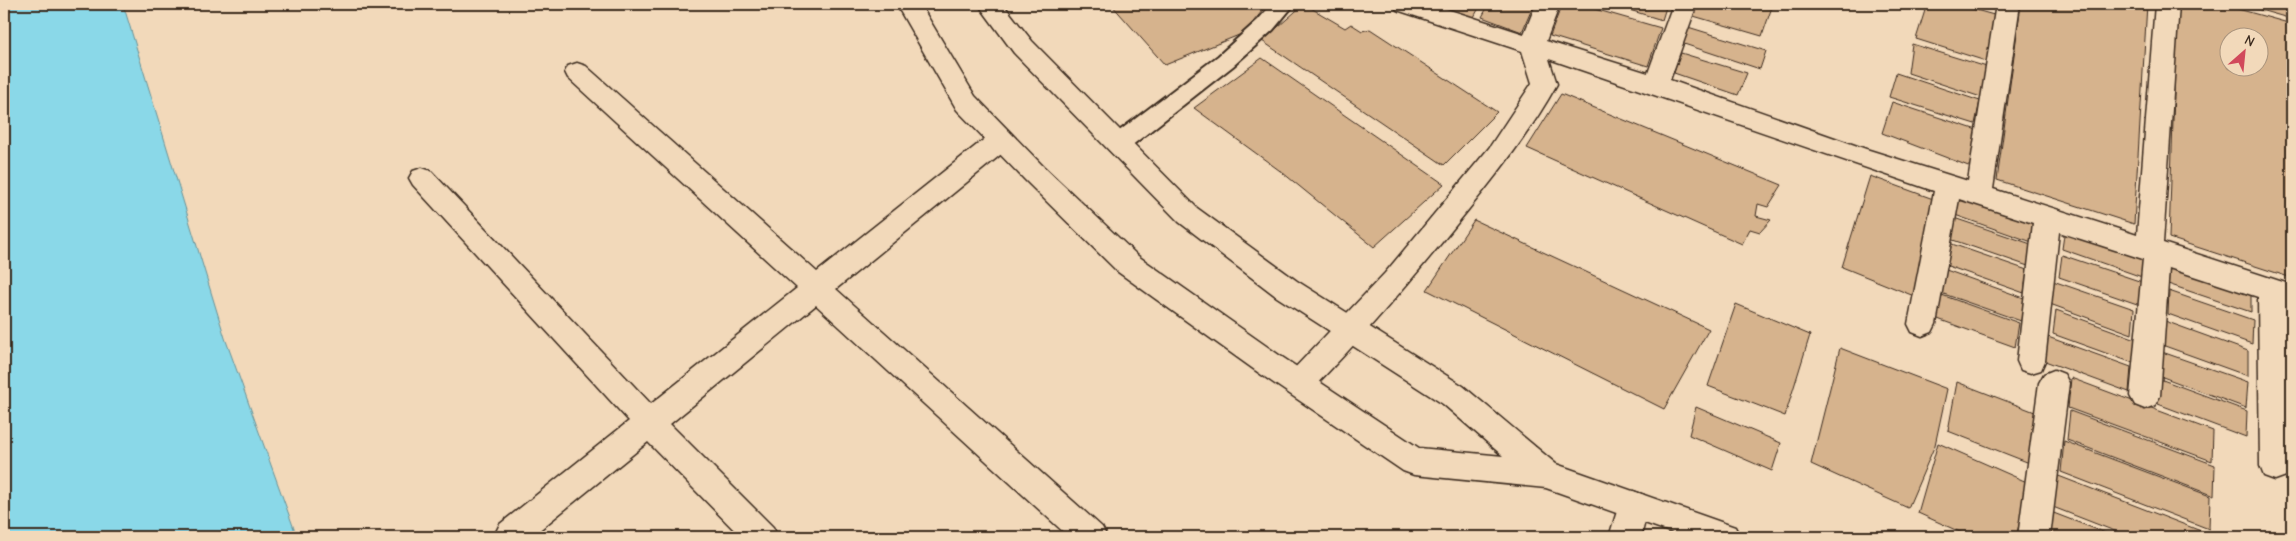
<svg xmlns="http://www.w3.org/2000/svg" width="2296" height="541" font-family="'Comic Neue',sans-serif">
  <rect width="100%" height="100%" fill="#f2d9ba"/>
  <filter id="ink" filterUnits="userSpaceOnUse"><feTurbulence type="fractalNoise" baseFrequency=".02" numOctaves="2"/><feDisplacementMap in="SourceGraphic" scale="10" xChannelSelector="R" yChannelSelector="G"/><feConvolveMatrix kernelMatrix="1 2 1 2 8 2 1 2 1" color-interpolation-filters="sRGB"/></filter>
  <g filter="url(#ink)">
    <path fill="#8ad8e8" stroke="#6a9297" d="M4,4h119l102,334 72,199h-293z"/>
    <g fill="#d6b38d" stroke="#3b2a1e" fill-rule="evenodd">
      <path d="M1111,4h157l-24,29 -79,32z"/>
      <path d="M1304,4l41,24 6,-4 11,7 8,-2 127,83 -53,53 -182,-124z"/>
      <path d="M1430,4h51l-8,15z"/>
      <path d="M1489,4h45l-12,28 -40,-15z"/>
      <path d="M1562,4h15l84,24 -13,38 -98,-30z"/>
      <path d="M1610,4h57l-5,16z"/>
      <path d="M1694,4h79l-11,32 -72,-21z"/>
      <path d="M1927,4h27l40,11 -5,47 -73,-23z"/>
      <path d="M2021,4h126l-13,220 -137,-44z"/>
      <path d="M2177,4h43l72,20v254l-123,-40zM2228,38h30v30h-30z"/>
      <path d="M2239,4h53v15z"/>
      <path d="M1688,27l78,24 -6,18 -79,-26z"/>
      <path d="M1912,44l78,24 -3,31 -79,-26z"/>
      <path d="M1681,53l66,20 -9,22 -64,-22z"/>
      <path d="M1262,58l182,126 -70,63 -91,-74 -89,-65z"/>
      <path d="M1896,73l84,28 -5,23 -86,-27z"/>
      <path d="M1561,94l221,91 -14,22 -10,-3 -2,12 15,4 -11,12 -10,-3 -8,15 -215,-96z"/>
      <path d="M1892,102l88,29 -9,36 -89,-34z"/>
      <path d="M1870,176l66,24 -22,96 -72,-29z"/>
      <path d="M1959,195l76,26 -3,21 -77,-27z"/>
      <path d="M1954,218l77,26 -3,22 -78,-27z"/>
      <path d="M1474,220l235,109 -45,80 -237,-119z"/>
      <path d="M2065,228l79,26 -2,23 -80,-28z"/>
      <path d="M1949,243l78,27 -3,23 -79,-28z"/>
      <path d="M2062,255l80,27 -2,23 -81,-28z"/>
      <path d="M2170,261l81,28v23l-83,-28z"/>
      <path d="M1946,270l78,28 -3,23 -80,-28z"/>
      <path d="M2053,281l81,28 -2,25 -82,-30z"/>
      <path d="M2169,291l84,29 -1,24 -84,-30z"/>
      <path d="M1939,294l80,29 -4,24 -80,-29z"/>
      <path d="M2288,300l4,2v24l-4,-2z"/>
      <path d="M1736,304l74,31 -25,81 -77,-30z"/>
      <path d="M2056,310l83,30 -3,24 -83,-30z"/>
      <path d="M2165,321l83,30v25l-86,-31z"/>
      <path d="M2289,330l3,1v24l-4,-1z"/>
      <path d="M2048,337l83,30 -2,25 -84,-31z"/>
      <path d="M1840,348l107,41 -12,56 -27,63 -97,-44z"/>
      <path d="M2162,352l86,30 -2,26 -86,-32z"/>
      <path d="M2288,361l4,1v25l-4,-1z"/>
      <path d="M2071,378l142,53 -1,30 -144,-53z"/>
      <path d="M2160,379l87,32 -1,26 -88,-33z"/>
      <path d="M1957,382l83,32 -8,50 -84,-33z"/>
      <path d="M2290,391l2,1v26h-2z"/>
      <path d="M1696,407l85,36 -9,28 -83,-36z"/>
      <path d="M2070,411l145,54 -1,31 -147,-56z"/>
      <path d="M2064,441l146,55 -1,33 -148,-57z"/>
      <path d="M1938,443l91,40 -13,54h-45l-53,-24z"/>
      <path d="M2056,475l150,58 -1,4h-75l-77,-30z"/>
      <path d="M2051,512l65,25h-68z"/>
    </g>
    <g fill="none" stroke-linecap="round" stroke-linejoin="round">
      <g stroke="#3b2a1e" stroke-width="4">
        <path id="lane" d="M1272,4h20l1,2 -20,24 -40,36 -107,84 -8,2 -8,-2 -3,-6 3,-6 108,-82 40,-36z"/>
      </g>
      <g stroke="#3b2a1e" stroke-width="3">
        <g id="street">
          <path d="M1393,4h38l93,30 12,-30h24l-14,37 102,32 25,-69h24l-27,76 196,69 102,32 28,-177h24l-27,185 144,46 18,-231h24l-16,239 129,42v22l-6,-1 4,160 -4,10 -11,4 -11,-4 -4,-10 -2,-169 -89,-29 -9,128 -5,9 -10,4 -10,-4 -5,-9 13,-137 -84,-27 -14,129 -4,9 -10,3 -10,-3 -4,-9 16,-138 -74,-24 -23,125 -4,8 -10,4 -10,-4 -4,-8 26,-133 -385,-132 8,25c-27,49 -62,93 -97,136 -48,60 -97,117 -151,172l-10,4 -10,-4 -5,-9 5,-9 96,-101 104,-125 43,-65 -10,-32 -125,-41z"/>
          <path d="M577,63l9,3 231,206 175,-139 9,-3 9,3 4,7 -4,7 -174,142 266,238 5,10h-38l-253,-232 -146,119 103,103 5,10h-37l-93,-95 -117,95h-34l-2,-3 5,-10 129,-103 -216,-236 -4,-7 4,-7 9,-3 9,3 220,233 146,-116 -229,-210 -3,-6 3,-6z"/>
          <path d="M2054,370l10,4 5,9 -19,154h-32l21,-154 5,-9z"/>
          <path d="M1633,491l11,4 5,10 -8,32h-32l13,-42z"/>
        </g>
      </g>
      <g stroke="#3b2a1e" stroke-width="3">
        <path id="secondary" d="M896,4h24l55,92 68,70 95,90 141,99 140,93 84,8 -60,-52 -166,-107 -98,-75 -165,-169 -36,-49h25l29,37 165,167 100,73 166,105 93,78 179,63 5,10h-56l-138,-49 -132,-13 -11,-4 -144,-98 -141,-101 -93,-92 -68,-70z"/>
      </g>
      <use href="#lane" fill="#f2d9ba" fill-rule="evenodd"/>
      <use href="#street" fill="#f2d9ba" fill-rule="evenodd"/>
      <use href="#secondary" fill="#f2d9ba" fill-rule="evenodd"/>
    </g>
  </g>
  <rect width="2296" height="541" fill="none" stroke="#f2d9ba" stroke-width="20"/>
  <rect x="10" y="10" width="2276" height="521" fill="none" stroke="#3b2a1e" stroke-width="2" filter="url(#ink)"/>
  <g transform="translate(2244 52) rotate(27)"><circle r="24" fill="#f2d9ba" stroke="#a9937c"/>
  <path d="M0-4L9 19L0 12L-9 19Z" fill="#d1495b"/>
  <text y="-8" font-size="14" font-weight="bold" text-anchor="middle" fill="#3b2a1e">N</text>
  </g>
</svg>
